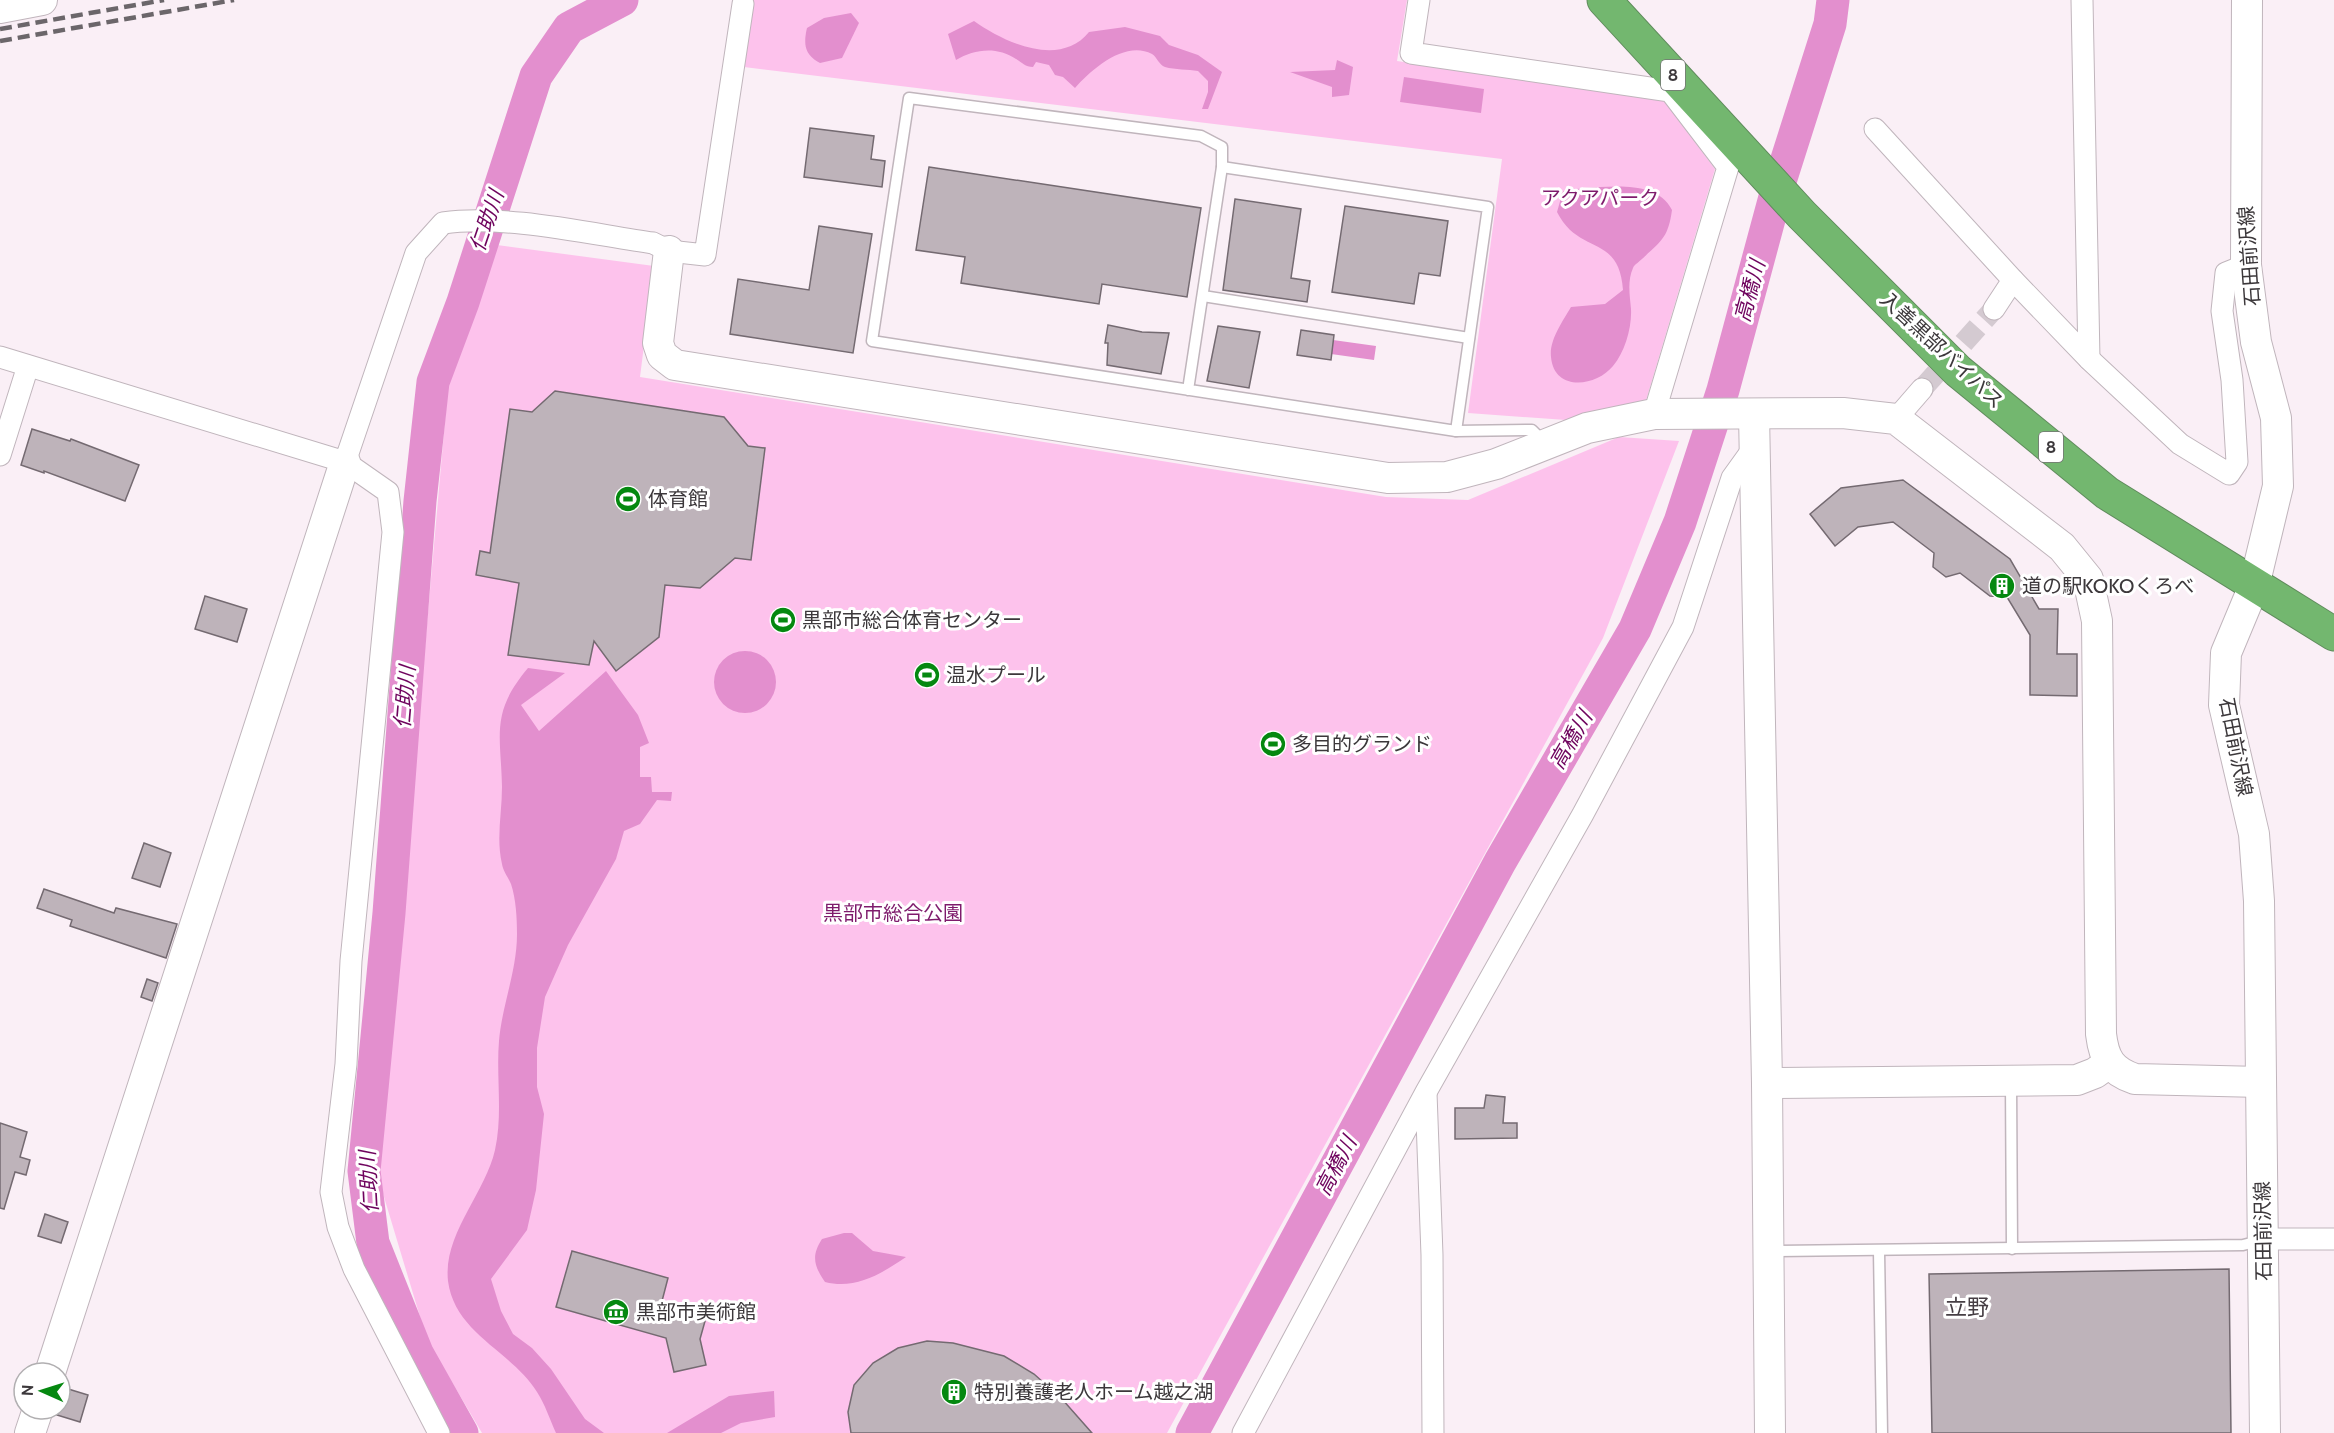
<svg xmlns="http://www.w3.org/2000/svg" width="2334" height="1433" font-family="Cabin,'Noto Sans JP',sans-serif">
  <rect width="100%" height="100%" fill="#faeff6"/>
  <g fill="#fdc2ec">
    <path d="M751,0h656l-10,61 266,39 52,69 -70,235 -79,16 -98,-7 34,-254 -758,-92z"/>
    <path d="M497,245l157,21 -14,111 746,120 82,3 151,-63 60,4 -76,197 -436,795h-685l-55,-93 -49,-163 70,-790z"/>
  </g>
  <g fill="#e38fce">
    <path d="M851,13l8,10 -17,35 -22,5c-15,-8 -17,-18 -13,-35l17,-10z"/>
    <path d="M974,21c31,22 86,47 115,11l36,-5 35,9 9,9 29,10 24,17 -14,37h-6l6,-17v-11l-10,-10c-10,-2 -23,-1 -33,-4 -6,-2 -8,-10 -13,-13 -27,-14 -60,15 -77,34l-12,-11 -8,-2 -6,-10 -13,-3 -3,5c-8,0 -10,-4 -17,-8 -19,-13 -42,-10 -60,1l-8,-26z"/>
    <path d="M1337,60l16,7 -4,28 -17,2v-10l-42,-15 45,-2z"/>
    <path d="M1404,77l80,12 -3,24 -81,-11z"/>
    <path d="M1584,188c28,-1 73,-8 88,22 -4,28 -10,30 -30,49 -2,2 -8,6 -9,9 -6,13 -3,29 -2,41 1,18 -6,43 -18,57 -17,21 -59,26 -62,-9 -2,-17 12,-36 20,-50l34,-3 18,-14c-4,-57 -44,-34 -66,-78l6,-21z"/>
    <path d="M1333,340l43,6 -2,14 -43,-6z"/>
    <circle cx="745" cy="682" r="31"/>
    <path d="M528,668l37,5 -44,32 18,26 67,-60 32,44 11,28 -9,4v30h11l1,15h20l-1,9 -14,-1 -17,24 -16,7 -8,28 -48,86 -23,52 -8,51v39l7,27 -8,76 -9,40 -36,49 10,32 12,23 19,14 19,21 34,50 19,14h-48c-6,-13 -11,-29 -19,-41 -25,-41 -82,-58 -89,-111 -5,-47 37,-87 47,-131 8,-36 1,-73 4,-109 3,-36 18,-70 18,-107 0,-16 -1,-35 -6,-50 -3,-7 -8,-13 -9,-20 -6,-26 0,-51 0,-77 -1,-52 -12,-74 26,-119z"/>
    <path d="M844,1233h8l21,18 33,6c-25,17 -51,33 -81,25 -11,-16 -14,-26 -3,-43z"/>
    <path d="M774,1391l1,26 -34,6 -20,10h-54l62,-37z"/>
  </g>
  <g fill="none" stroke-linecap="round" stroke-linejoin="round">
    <g stroke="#e38fce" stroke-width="33">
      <path d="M462,1433l-45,-80 -44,-110 -9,-72 25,-258 31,-412 13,-119 30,-80 73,-226 33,-48 53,-28"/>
      <path d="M1192,1433l308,-571 135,-233 45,-107 43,-132 52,-193 55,-173 3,-24"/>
    </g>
  </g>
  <g fill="#beb3ba" stroke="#746a71" stroke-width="1.5">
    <path d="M810,128l64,8 -3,23 14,2 -3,26 -78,-10z"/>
    <path d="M929,167l272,41 -14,89 -85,-13 -3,20 -138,-21 4,-26 -49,-7z"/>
    <path d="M1235,199l66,10 -10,69 19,3 -3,21 -84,-12z"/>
    <path d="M1345,206l103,15 -8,55 -21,-3 -5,31 -82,-12z"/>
    <path d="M819,226l53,8 -19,119 -123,-19 8,-55 71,11z"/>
    <path d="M1108,325l34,7 27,1 -8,41 -54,-9 1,-22h-3z"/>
    <path d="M1218,326l42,6 -11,56 -42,-7z"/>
    <path d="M1301,330l33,5 -3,25 -34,-5z"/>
    <path d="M555,391l169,26 24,29 17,2 -14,112 -16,-2 -35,30 -35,-3 -6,52 -43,34 -22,-30 -5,24 -81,-10 11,-72 -43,-8 4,-24 10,2 20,-144 22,3z"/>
    <path d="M32,429l38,12 1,-2 68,26 -14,36 -81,-30v2l-23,-8z"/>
    <path d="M1903,480l107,79 29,50h19l-1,45h20v42l-47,-1v-60l-23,-38 -17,-1 -30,-23 -14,4 -13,-10 1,-14 -41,-31 -35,5 -23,19 -25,-32 31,-26z"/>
    <path d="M205,596l42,13 -10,33 -42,-13z"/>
    <path d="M144,843l27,10 -11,34 -28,-9z"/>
    <path d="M44,889l70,24 2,-5 61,16 -11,34 -96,-32 2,-6 -35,-12z"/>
    <path d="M147,979l11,4 -6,18 -11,-4z"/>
    <path d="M1486,1095l19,2 -2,26h14v15l-62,1v-31h29z"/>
    <path d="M0,1123l27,9 -7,25 10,3 -4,15 -11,-3 -11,37 -4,-1z"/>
    <path d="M45,1214l23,8 -7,21 -23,-7z"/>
    <path d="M572,1251l96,27 -6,23 45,13 -7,25 6,26 -32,7 -8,-34 -110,-31z"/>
    <path d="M2229,1269l2,164h-299l-3,-159z"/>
    <path d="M927,1341l26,2 51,13 30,18 28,25 30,34h-241l-3,-21 6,-27 19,-22 25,-15z"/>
    <path d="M65,1388l23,7 -8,27 -23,-7z"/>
  </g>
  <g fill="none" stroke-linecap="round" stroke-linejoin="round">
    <path stroke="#d4cad1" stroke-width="21" stroke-dasharray="21 10" stroke-linecap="butt" d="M1922,389l72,-80"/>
    <g stroke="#c0b5bc" stroke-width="13">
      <g id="lane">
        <path d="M1222,167l266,40 -32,224"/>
        <path d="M1203,296l266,42"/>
        <path d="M1188,390l34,-223v-20l-21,-11 -292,-38 -37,243 584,90 76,-1 12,12"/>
        <path d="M2011,1082l1,167"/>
        <path d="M1772,1251l471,-6 16,-4"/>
        <path d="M1879,1251l3,182"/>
      </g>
    </g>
    <g stroke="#c0b5bc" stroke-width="23">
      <g id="street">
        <path d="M1419,0l-8,53 259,38 58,76 -74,247"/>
        <path d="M2082,0l7,359"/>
        <path d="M1875,129l138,151 -19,29"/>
        <path d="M2013,280l76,79 91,85 49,30 8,-12 -5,-82 -10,-69 4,-38 20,-8"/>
        <path d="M0,357l345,105 43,30 5,40 -42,429 -5,103 -15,128 7,35 16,42 85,164"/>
        <path d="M1896,419l26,-30"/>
        <path d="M0,455l28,-89"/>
        <path d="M345,462l71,-209 27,-30c61,-9 147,11 210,20l16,8 36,4 38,-251"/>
        <path d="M1426,1093l6,162 1,178"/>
        <path d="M2263,1239h71"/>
        <path d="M1243,1433l183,-341 157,-278 100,-187 49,-149 23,-32"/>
      </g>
    </g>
    <g stroke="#c0b5bc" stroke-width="32">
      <g id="secondary">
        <path d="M2247,0l-1,265 10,77 20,76 2,68 -24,100 -28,67 -2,52 30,129 5,67 6,532"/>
        <path d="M0,8l42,-8"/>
        <path d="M669,251l-11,92 4,12 13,10 713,113 59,-1 49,-13 91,-36 67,-14 189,-1 53,6 166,128 26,32 9,42 4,413c3,25 10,37 34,45l126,3"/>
        <path d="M1754,414l13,669 3,350"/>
        <path d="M1767,1083l310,-3 18,-7 14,-10"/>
        <path d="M50,1373l295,-911"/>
        <path d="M30,1433l8,-24"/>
      </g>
    </g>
    <g stroke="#608b5d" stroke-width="35">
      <path id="highway" d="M1604,0l198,215 156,156 149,122 227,141"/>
    </g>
    <use href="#lane" stroke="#fff" stroke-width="10"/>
    <use href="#street" stroke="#fff" stroke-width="21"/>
    <use href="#secondary" stroke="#fff" stroke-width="30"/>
    <use href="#highway" stroke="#73b76f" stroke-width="33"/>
    <g stroke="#6b666a" stroke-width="4.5" stroke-dasharray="12 6" stroke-linecap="butt">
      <path d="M0,29l164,-29"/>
      <path d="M0,41l234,-41"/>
    </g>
  </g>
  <defs>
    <g id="stadium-disc" transform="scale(1.35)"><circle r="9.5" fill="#058810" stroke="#fff"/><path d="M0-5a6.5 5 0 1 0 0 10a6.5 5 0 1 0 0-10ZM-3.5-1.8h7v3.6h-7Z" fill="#fff"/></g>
    <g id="building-disc" transform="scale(1.35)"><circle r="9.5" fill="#058810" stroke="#fff"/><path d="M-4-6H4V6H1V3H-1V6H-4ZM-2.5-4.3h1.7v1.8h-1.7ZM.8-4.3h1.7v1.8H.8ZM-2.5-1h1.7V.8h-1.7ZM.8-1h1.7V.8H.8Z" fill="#fff"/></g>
    <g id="museum-disc" transform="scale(1.35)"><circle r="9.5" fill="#058810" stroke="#fff"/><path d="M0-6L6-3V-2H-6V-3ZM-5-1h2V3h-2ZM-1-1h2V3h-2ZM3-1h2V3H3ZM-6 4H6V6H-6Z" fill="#fff"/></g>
  </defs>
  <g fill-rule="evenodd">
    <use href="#stadium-disc" x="628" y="499"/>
    <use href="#building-disc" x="2002" y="586"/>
    <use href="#stadium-disc" x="783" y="620"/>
    <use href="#stadium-disc" x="927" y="675"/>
    <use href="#stadium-disc" x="1273" y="744"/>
    <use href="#museum-disc" x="616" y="1312"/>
    <use href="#building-disc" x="954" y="1392"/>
  </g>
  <g text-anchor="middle" stroke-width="6" stroke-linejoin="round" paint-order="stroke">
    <g fill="#fff" stroke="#767476" stroke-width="1.5">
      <rect x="1661" y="60" width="24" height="30" rx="4.5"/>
      <rect x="2039" y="432" width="24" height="30" rx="4.5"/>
    </g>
    <g font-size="18" font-weight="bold" fill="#3c383b">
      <text x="1673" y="81">8</text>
      <text x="2051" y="453">8</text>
    </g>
    <g font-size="20" fill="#7e1b6c" stroke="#fff">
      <text x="1600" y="205">アクアパーク</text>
      <text x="893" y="920">黒部市総合公園</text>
    </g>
    <g font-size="20" fill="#3c383b" stroke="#fff">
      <text transform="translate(2249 256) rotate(-94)" y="7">石田前沢線</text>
      <text transform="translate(1942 350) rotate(43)" y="7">入善黒部バイパス</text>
      <text transform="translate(2236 747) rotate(79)" y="7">石田前沢線</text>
      <text transform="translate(2263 1231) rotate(-91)" y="7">石田前沢線</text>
    </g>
    <g font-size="20" fill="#3c383b" stroke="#fff" text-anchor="start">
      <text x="648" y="506">体育館</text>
      <text x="2022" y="593">道の駅KOKOくろべ</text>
      <text x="802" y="627">黒部市総合体育センター</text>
      <text x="946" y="682">温水プール</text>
      <text x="1292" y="751">多目的グランド</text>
      <text x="636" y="1319">黒部市美術館</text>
      <text x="974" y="1399">特別養護老人ホーム越之湖</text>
    </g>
    <g font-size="21" font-style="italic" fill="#6e035d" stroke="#fff">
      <text transform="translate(487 221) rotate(-71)" y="7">仁助川</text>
      <text transform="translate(1750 291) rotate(-75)" y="7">高橋川</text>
      <text transform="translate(405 697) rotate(-85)" y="7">仁助川</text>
      <text transform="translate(1571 740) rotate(-60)" y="7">高橋川</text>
      <text transform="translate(1336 1166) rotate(-62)" y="7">高橋川</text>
      <text transform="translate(369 1182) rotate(-93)" y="7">仁助川</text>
    </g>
    <g font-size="22" fill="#463e44" stroke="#fff">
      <text x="1967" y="1315">立野</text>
    </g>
  </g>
  <g transform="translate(42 1391) rotate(273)"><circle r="28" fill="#ffffff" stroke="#b1afb1" stroke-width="1.5"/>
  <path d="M0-4.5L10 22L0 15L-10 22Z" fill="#058810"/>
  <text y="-9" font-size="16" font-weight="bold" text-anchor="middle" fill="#3c383b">N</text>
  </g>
</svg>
